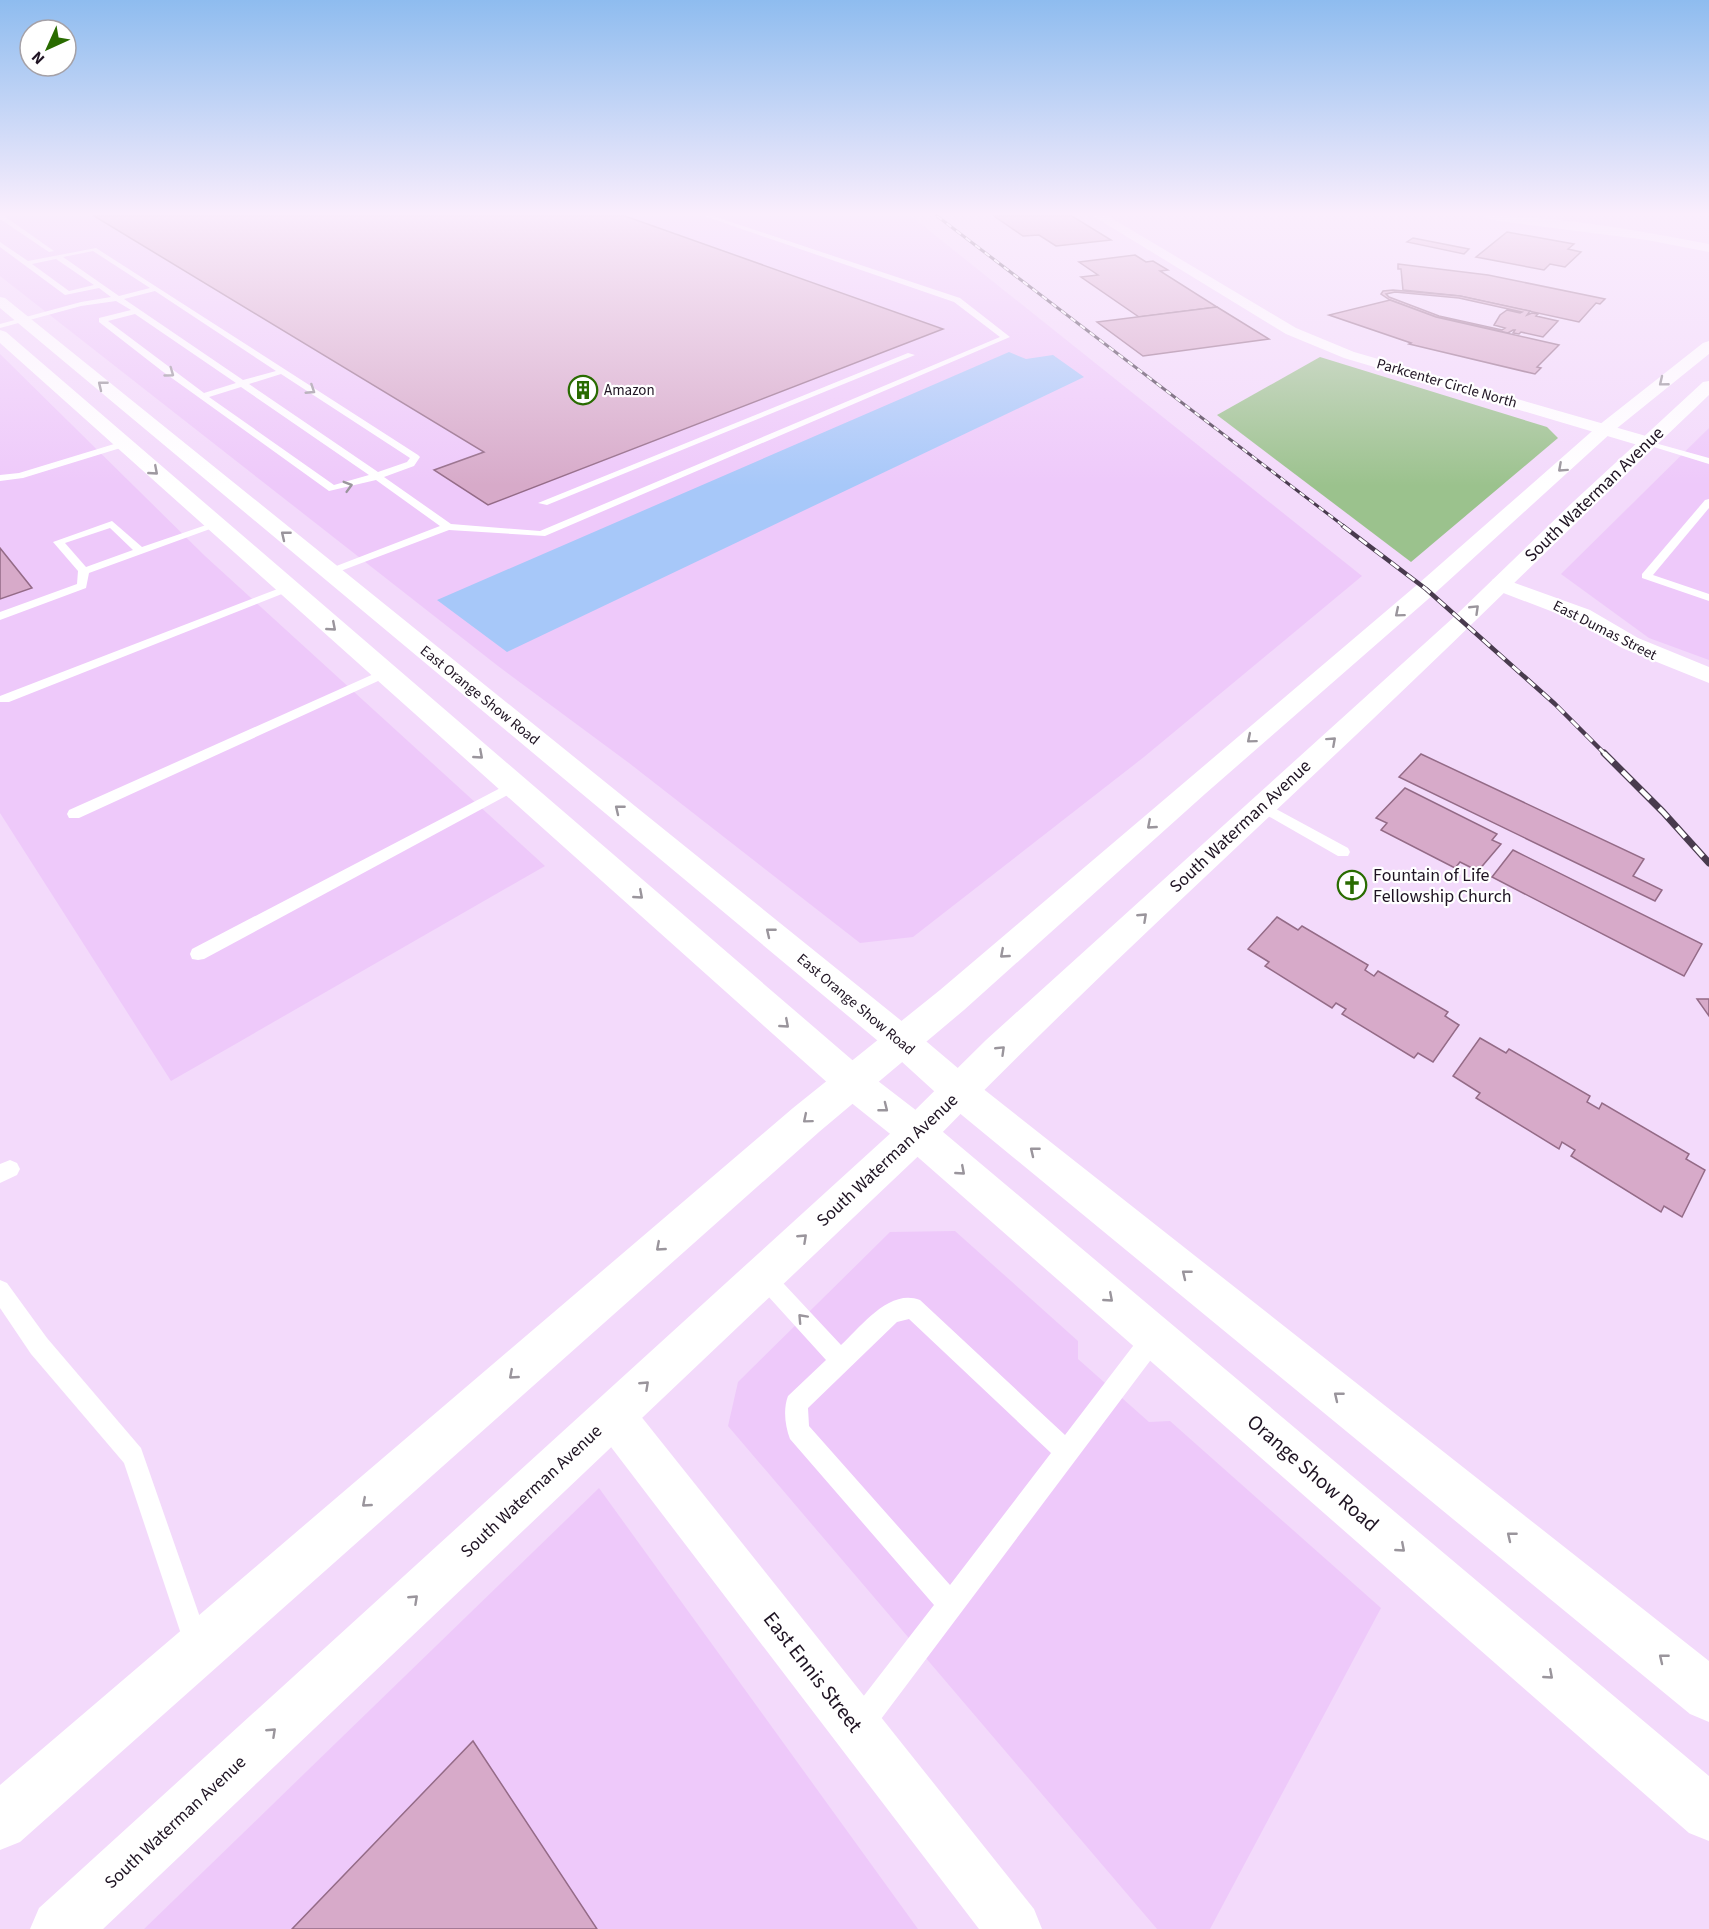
<svg xmlns="http://www.w3.org/2000/svg" width="1709" height="1929" font-family="'Source Sans 3',sans-serif">
  <rect width="100%" height="100%" fill="#f3dafb"/>
  <g fill="#eec9fa">
    <path d="M0,216h911l451,360 -218,181 -231,180 -53,6 -231,-180 -131,-97 -498,-390z"/>
    <path d="M0,354l205,202 340,310 -374,215 -171,-268z"/>
    <path d="M1709,428v232l-60,-22 -88,-64z"/>
    <path d="M955,1231l123,110v18l71,63 21,-1 211,187 -171,321h-53l-429,-503 10,-44 152,-150z"/>
    <path d="M599,1488l319,441h-774z"/>
  </g>
  <path fill="#9bc28d" d="M1320,357l227,70 11,11 -147,124 -194,-147z"/>
  <path fill="#a7c8f9" d="M1009,352l17,7 27,-4 31,22 -577,275 -70,-52z"/>
  <g fill="#d7aac9" stroke="#946b87" stroke-width="1.5" fill-rule="evenodd">
    <path d="M94,216h531l318,113 -455,176 -54,-35 50,-18z"/>
    <path d="M994,216h78l39,24 -55,6 -17,-11 -16,1z"/>
    <path d="M1507,232l67,12 -6,5 13,3 -16,15 -15,-3 -6,6 -68,-13z"/>
    <path d="M1413,238l56,11 -5,5 -57,-12z"/>
    <path d="M1135,255l11,7 7,-1 15,9 -8,1 57,36 -78,10 -58,-40 17,-2 -19,-13z"/>
    <path d="M1398,264l90,11 117,24 -5,5 -4,-1 -17,19 -119,-26 -57,-6 -2,-21h-3z"/>
    <path d="M1393,290l67,6 70,15 -3,4 5,-2 6,1 -2,2 22,5 -15,16 -22,-5 -2,2 -6,-1 2,-3h-2l-5,3 -72,-16 -46,-17 -9,-6 2,-3zM1395,292l64,6 63,14 -2,1 -13,-3 -7,5 -6,10 11,3 -3,2 -63,-14 -50,-19 -3,-3z"/>
    <path d="M1390,300l46,17 123,28 -22,22 4,1 -6,6 -126,-30 2,-1 -82,-28z"/>
    <path d="M1217,307l52,32 -126,17 -46,-34z"/>
    <path d="M0,548l32,40 -32,11z"/>
    <path d="M1421,754l223,105 -11,17 29,14 -7,11 -256,-124z"/>
    <path d="M1405,788l92,46 -5,6 9,4 -23,27 -18,-9 -5,6 -74,-38 6,-7 -11,-5z"/>
    <path d="M1513,850l189,94 -18,32 -192,-99z"/>
    <path d="M1277,917l21,13 4,-4 66,39 -3,5 9,6 4,-5 70,41 -3,4 14,9 -26,37 -15,-9 -4,5 -72,-44 4,-5 -10,-6 -4,5 -67,-42 4,-4 -21,-13z"/>
    <path d="M1697,999h12v17z"/>
    <path d="M1480,1038l26,15 3,-4 81,47 -3,6 12,7 3,-6 87,51 -3,5 19,11 -23,47 -18,-11 -3,6 -90,-56 4,-6 -13,-8 -3,7 -83,-51 4,-5 -27,-17z"/>
    <path d="M473,1741l124,188h-305z"/>
  </g>
  <g fill="none" stroke-linecap="round" stroke-linejoin="round">
    <g fill="#fff" fill-rule="evenodd">
      <path d="M0,216h4l50,35 -5,1 -49,-33z"/>
      <path d="M704,216h9l247,82 50,39 -465,199 -96,-6 -119,45 -4,-1v-4l114,-44 -64,-46 -47,11 -167,-120 -63,-49v-4l32,-8 -15,-9 -35,5 -81,22v-4l81,-22 30,-5 -12,-9 -34,7 -65,-48v-5l28,19 68,-13 322,207 2,2 -6,9 -30,11 67,47 89,7 460,-194 -46,-35zM93,251l57,37 -31,8 -56,-39zM56,259l38,26 -25,6 -37,-27zM155,291l121,80 -33,9 -119,-81zM135,314l101,69 -32,10 -96,-72zM281,374l129,84 -3,4 -29,10 -129,-88zM241,387l128,88 -35,10 -125,-88z"/>
      <path d="M908,353l7,2 -368,150 -9,-2z"/>
      <path d="M1644,440l65,18v6l-65,-20z"/>
      <path d="M124,441l3,1v4l-104,32 -23,3v-6l19,-2z"/>
      <path d="M1709,499v9l-56,67 56,19v7l-67,-23v-4l63,-74z"/>
      <path d="M112,521l30,26 70,-24 9,2 -132,48 -3,15 -86,32v-8l77,-28 1,-13 -25,-29zM110,528l23,22 -47,17 -21,-24z"/>
      <path d="M288,585l6,3 -2,2 -283,112h-9v-6z"/>
      <path d="M385,669l6,4 -2,3 -310,142h-10l-2,-4 2,-4z"/>
      <path d="M514,781l7,5 -2,3 -315,170 -6,1 -6,-1 -2,-5 2,-5z"/>
      <path d="M1261,801l87,47 2,4 -2,4h-10l-82,-47 -2,-3 2,-3z"/>
      <path d="M10,1160l7,3 3,6 -3,6 -17,8v-19z"/>
      <path d="M763,1266l7,3 71,76c20,-18 48,-57 79,-45l145,135 81,-106 8,-3 8,3 3,8 -3,8 -293,390 -10,3 -10,-3 -3,-10 3,-10 85,-110 -144,-166c-5,-13 -7,-30 -2,-43l38,-36 -70,-77 -3,-7 3,-7zM909,1319l142,134 -101,132 -141,-159 -1,-18 89,-86z"/>
      <path d="M0,1280l7,3 40,55 94,110 68,195 -4,9 -9,4 -9,-4 -63,-189 -93,-109 -31,-46z"/>
    </g>
    <g fill="#fff" fill-rule="evenodd">
      <path d="M1093,216h15l188,112 58,24 299,86 3,4 -3,4h-12l-297,-88 -58,-24z"/>
      <path d="M1485,216c75,0 151,14 224,28v8l-62,-12 -156,-20z"/>
      <path d="M1501,578l89,32 48,28 71,29v16l-87,-35 -48,-28 -81,-31 -3,-5 3,-5z"/>
      <path d="M613,1393l15,7 406,509 8,20h-63l-381,-499 -7,-15 7,-15z"/>
    </g>
    <g fill="#fff" fill-rule="evenodd">
      <path d="M0,297l5,1 909,733 58,49 737,581v61l-19,-8 -744,-612 -56,-51 -890,-743z"/>
      <path d="M0,330l6,2 859,739 65,50 779,655v65l-20,-8 -785,-688 -65,-52 -839,-750z"/>
    </g>
    <g fill="#fff" fill-rule="evenodd">
      <path d="M1709,341v13l-98,79 -177,161 -229,200 -241,216 -145,122 -799,710 -20,8v-65l793,-677 147,-118 478,-406 181,-159 104,-82z"/>
      <path d="M1709,381v14c-113,107 -223,217 -336,324 -149,141 -300,279 -443,426l-827,784h-73l9,-21 865,-787 82,-81 469,-424 118,-114 130,-120z"/>
    </g>
    <g stroke="#493b4e" stroke-width="3">
      <path id="rail-far2" d="M937,216l408,311"/>
    </g>
    <g stroke="#493b4e" stroke-width="4.5">
      <path id="rail-far1" d="M1343,526l83,63 129,115 50,50"/>
    </g>
    <g stroke="#493b4e" stroke-width="7">
      <path id="rail" d="M1604,753l59,59 46,51"/>
    </g>
    <use href="#rail-far2" stroke="#fff" stroke-width="2" stroke-dasharray="6" stroke-linecap="butt"/>
    <use href="#rail-far1" stroke="#fff" stroke-width="3" stroke-dasharray="10" stroke-linecap="butt"/>
    <use href="#rail" stroke="#fff" stroke-width="4.5" stroke-dasharray="13" stroke-linecap="butt"/>
  </g>
  <defs><path id="oneway-chevron" d="M-2-3.5L2.5 0L-2 3.5" fill="none" stroke-width="1.6" stroke-linecap="round" stroke-linejoin="round" transform="scale(1.5)"/></defs>
  <g stroke="#9a959c">
    <use href="#oneway-chevron" transform="translate(170 373) rotate(36)"/>
    <use href="#oneway-chevron" transform="translate(1663 382) rotate(141)"/>
    <use href="#oneway-chevron" transform="translate(102 385) rotate(-141)"/>
    <use href="#oneway-chevron" transform="translate(311 390) rotate(33)"/>
    <use href="#oneway-chevron" transform="translate(1562 468) rotate(138)"/>
    <use href="#oneway-chevron" transform="translate(154 471) rotate(41)"/>
    <use href="#oneway-chevron" transform="translate(348 486) rotate(-16)"/>
    <use href="#oneway-chevron" transform="translate(285 535) rotate(-141)"/>
    <use href="#oneway-chevron" transform="translate(1475 609) rotate(-44)"/>
    <use href="#oneway-chevron" transform="translate(1399 613) rotate(140)"/>
    <use href="#oneway-chevron" transform="translate(332 627) rotate(41)"/>
    <use href="#oneway-chevron" transform="translate(1251 739) rotate(140)"/>
    <use href="#oneway-chevron" transform="translate(1332 741) rotate(-42)"/>
    <use href="#oneway-chevron" transform="translate(479 755) rotate(41)"/>
    <use href="#oneway-chevron" transform="translate(619 809) rotate(-141)"/>
    <use href="#oneway-chevron" transform="translate(1151 825) rotate(139)"/>
    <use href="#oneway-chevron" transform="translate(639 895) rotate(41)"/>
    <use href="#oneway-chevron" transform="translate(1143 917) rotate(-43)"/>
    <use href="#oneway-chevron" transform="translate(770 932) rotate(-141)"/>
    <use href="#oneway-chevron" transform="translate(1004 954) rotate(139)"/>
    <use href="#oneway-chevron" transform="translate(785 1024) rotate(41)"/>
    <use href="#oneway-chevron" transform="translate(1001 1050) rotate(-44)"/>
    <use href="#oneway-chevron" transform="translate(884 1108) rotate(38)"/>
    <use href="#oneway-chevron" transform="translate(807 1119) rotate(140)"/>
    <use href="#oneway-chevron" transform="translate(1034 1151) rotate(-141)"/>
    <use href="#oneway-chevron" transform="translate(961 1171) rotate(41)"/>
    <use href="#oneway-chevron" transform="translate(803 1238) rotate(-43)"/>
    <use href="#oneway-chevron" transform="translate(660 1247) rotate(139)"/>
    <use href="#oneway-chevron" transform="translate(1186 1274) rotate(-141)"/>
    <use href="#oneway-chevron" transform="translate(1109 1298) rotate(41)"/>
    <use href="#oneway-chevron" transform="translate(802 1318) rotate(-133)"/>
    <use href="#oneway-chevron" transform="translate(513 1375) rotate(139)"/>
    <use href="#oneway-chevron" transform="translate(645 1385) rotate(-43)"/>
    <use href="#oneway-chevron" transform="translate(1338 1396) rotate(-141)"/>
    <use href="#oneway-chevron" transform="translate(366 1503) rotate(139)"/>
    <use href="#oneway-chevron" transform="translate(1511 1536) rotate(-141)"/>
    <use href="#oneway-chevron" transform="translate(1401 1548) rotate(41)"/>
    <use href="#oneway-chevron" transform="translate(414 1599) rotate(-43)"/>
    <use href="#oneway-chevron" transform="translate(1663 1658) rotate(-141)"/>
    <use href="#oneway-chevron" transform="translate(1549 1675) rotate(41)"/>
    <use href="#oneway-chevron" transform="translate(272 1732) rotate(-43)"/>
  </g>
  <linearGradient id="sky" x2="0" y2="1"><stop stop-color="#8ebcef"/><stop offset="0.44" stop-color="#faeefd"/><stop offset="1" stop-color="#faeefd" stop-opacity="0"/></linearGradient>
  <rect width="1709" height="486" fill="url(#sky)"/>
  <defs>
    <g id="building-ring" transform="scale(1.5)"><circle r="9.5" fill="#fff" stroke="#296b00" stroke-width="1.5"/><path d="M-4-6H4V6H1V3H-1V6H-4ZM-2.5-4.3h1.7v1.8h-1.7ZM.8-4.3h1.7v1.8H.8ZM-2.5-1h1.7V.8h-1.7ZM.8-1h1.7V.8H.8Z" fill="#296b00"/></g>
    <g id="church-ring" transform="scale(1.5)"><circle r="9.5" fill="#fff" stroke="#296b00" stroke-width="1.5"/><path d="M-1.2-6h2.4v3.5h3.3v2.4h-3.3V6h-2.4V-.1h-3.3v-2.4h3.3Z" fill="#296b00"/></g>
  </defs>
  <g fill-rule="evenodd">
    <use href="#building-ring" x="583" y="390"/>
    <use href="#church-ring" x="1352" y="885"/>
  </g>
  <g text-anchor="middle" stroke-width="4.5" stroke-linejoin="round" paint-order="stroke">
    <g font-size="15" fill="#1f1423" stroke="#fff">
      <text transform="translate(1447 383) rotate(16)" y="5">Parkcenter Circle North</text>
      <text transform="translate(1605 630) rotate(27)" y="5">East Dumas Street</text>
      <text transform="translate(480 695) rotate(39)" y="5">East Orange Show Road</text>
      <text transform="translate(856 1004) rotate(40)" y="5">East Orange Show Road</text>
    </g>
    <g font-size="15" fill="#1f1423" stroke="#fff" text-anchor="start">
      <text x="604" y="395">Amazon</text>
    </g>
    <g font-size="18" fill="#1f1423" stroke="#fff">
      <text transform="translate(1594 494) rotate(-44)" y="6">South Waterman Avenue</text>
      <text transform="translate(1240 826) rotate(-43)" y="6">South Waterman Avenue</text>
      <text transform="translate(887 1160) rotate(-43)" y="6">South Waterman Avenue</text>
      <text transform="translate(531 1491) rotate(-43)" y="6">South Waterman Avenue</text>
      <text transform="translate(175 1822) rotate(-43)" y="6">South Waterman Avenue</text>
    </g>
    <g font-size="18" fill="#1f1423" stroke="#fff" text-anchor="start">
      <text x="1373" y="881">Fountain of Life<tspan x="1373" dy="21">Fellowship Church</tspan></text>
    </g>
    <g font-size="21" fill="#1f1423" stroke="#fff">
      <text transform="translate(1313 1473) rotate(41)" y="7">Orange Show Road</text>
      <text transform="translate(813 1672) rotate(52)" y="7">East Ennis Street</text>
    </g>
  </g>
  <g transform="translate(48 48) rotate(225)"><circle r="28" fill="#ffffff" stroke="#a5a1a7" stroke-width="1.5"/>
  <path d="M0-4.5L10 22L0 15L-10 22Z" fill="#296b00"/>
  <text y="-9" font-size="16" font-weight="bold" text-anchor="middle" fill="#1f1423">N</text>
  </g>
</svg>
